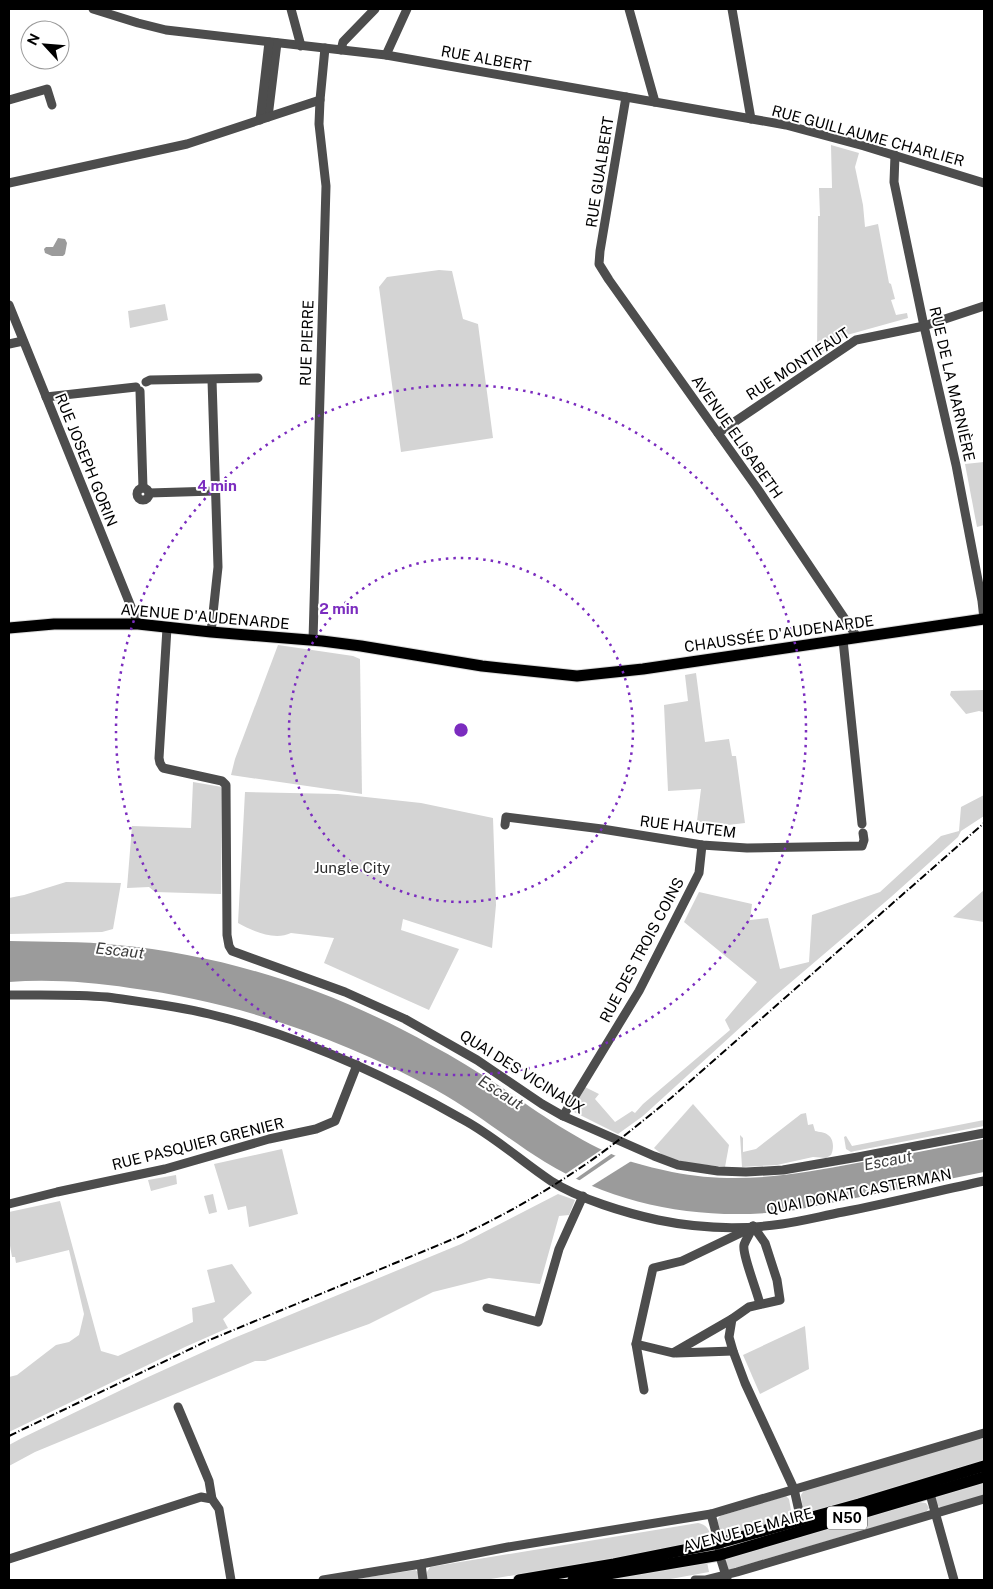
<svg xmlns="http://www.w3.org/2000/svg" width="993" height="1589" font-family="'Public Sans',sans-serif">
  <rect width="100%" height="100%" fill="#fff"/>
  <g fill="#d4d4d4">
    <path d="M831,145l28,8 -4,14 8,38 2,22 13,-3 11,59 2,1 4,15 -4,1 5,15 11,-2 1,5 -61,17 -30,21 1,-140h2l-1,-28h13z"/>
    <path d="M439,270l13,1 11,48 15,5 15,114 -92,14 -22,-165 8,-10z"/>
    <path d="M165,304l3,16 -38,8 -2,-17z"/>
    <path d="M984,462v63l-7,2 -12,-63z"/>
    <path d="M278,645l75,11 7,3 2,135 -131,-19 4,-16z"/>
    <path d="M696,673l9,69 24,-3 3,17h4l9,67 -26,3 -22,-5 4,-32 -33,2 -4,-86 24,-4 -3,-26z"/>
    <path d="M984,690v42l-1,-20 -4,-1 -13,3 -16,-19 1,-4z"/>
    <path d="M193,782l29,5 -1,107 -66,-2 -6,-5 -22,1 5,-62 59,2z"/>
    <path d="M245,792l93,2 83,9 72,15 3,87 -4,43 -89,-29 -2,11 58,19 -30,61 -105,-47 10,-25 -43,-5c-17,8 -38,-2 -53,-10z"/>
    <path d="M984,795v21l-23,15 -3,6 -67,60 -115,98 -133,121 -25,18 -44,-22 -1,-6 12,-19 14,7 -4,5 20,23 17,-11 3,2 8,-9 87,-74 -5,-10 32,-38 -73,-60 15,-30 53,12 -2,16 18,-2 12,51 29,-7 3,-47 68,-23 61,-56 18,-5 2,-24z"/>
    <path d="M66,882l55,1 -8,46 -11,3 -93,2v-36l15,-3z"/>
    <path d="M984,890v32l-31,-5z"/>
    <path d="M693,1104l36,41 -4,22 -36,-4 -24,-6 -11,-9z"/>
    <path d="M806,1113l2,12 5,-1 2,7c4,1 10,1 13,4 6,4 6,14 3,20l-5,3 -13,-1 -36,8 -35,2 -2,-32 3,3v14l13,-3 45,-35z"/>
    <path d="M984,1120v6l-129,25 -4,1 -5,-3 -2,-12 2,-1 6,10z"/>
    <path d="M282,1149l16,65 -49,13 -3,-21 -18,4 -14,-46z"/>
    <path d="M176,1175l1,9 -26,7 -3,-11z"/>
    <path d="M213,1194l4,18 -8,2 -5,-18z"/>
    <path d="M558,1194l17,6 -6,15 -10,1 -19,68 -51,-6 -56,14 -64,32 -104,37h-10l-220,91 -26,14v-21l13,-7 124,-60 88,-40 227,-94z"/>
    <path d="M60,1201l41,150 17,5 75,-34 -1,-14 23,-6 -8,-32 25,-6 20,29 -29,26 5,9 -43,19 -176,85v-55l8,-2 39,-30 13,-3 10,-7 5,-21 -15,-64 -53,13 -1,-6h-3l-3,-17v-28z"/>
    <path d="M805,1326l4,43 -49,25 -17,-39z"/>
    <path d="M984,1436v27l-176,51 -5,-4 -2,-15 4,-6z"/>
    <path d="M984,1480v15l-42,13 -6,-3 -1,-3 2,-7z"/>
    <path d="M786,1496l3,3 3,17 -2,3 -64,19 -4,-3 -5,-15 3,-4z"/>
    <path d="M917,1502l9,1 3,5 -3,4 -198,58 -3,-8 3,-4z"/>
    <path d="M698,1523c9,2 11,6 13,15l-3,5 -223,37h-58v-8l3,-5z"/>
    <path d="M707,1562l2,10 -44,8h-69z"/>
    <path d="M415,1570l3,2 2,8h-71z"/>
  </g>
  <g fill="#9b9b9b">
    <path d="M58,238l7,1 2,4 -2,11 -2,2h-11l-7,-3 -1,-4 2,-2h7z"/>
    <path d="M9,941c36,1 73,0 108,4 110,10 218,46 314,100 23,12 45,26 67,40 43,29 84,60 134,77 13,4 27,7 40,10 65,13 121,3 185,-9 43,-7 85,-16 127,-24v33l-188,38c-88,12 -175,-2 -251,-48 -37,-23 -71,-51 -109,-72 -96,-52 -198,-88 -306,-102 -40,-6 -81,-9 -121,-6z"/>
  </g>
  <g fill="#fff">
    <path d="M604,1148l10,4 -40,28 -10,-5z"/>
    <path d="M618,1154l15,6 -43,27 -13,-5z"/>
  </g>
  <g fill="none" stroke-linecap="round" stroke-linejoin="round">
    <g stroke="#dbdbdb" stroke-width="13">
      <g id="major">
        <path d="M9,628l45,-4h84l73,8 111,9 39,5 121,20 95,10 66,-7 341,-50"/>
        <path d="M519,1580l95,-16 105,-21 140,-39 125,-38"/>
        <path d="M573,1580l147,-25 264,-78"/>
      </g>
    </g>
    <g stroke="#4d4d4d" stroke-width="9">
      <path d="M93,9l45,14 28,7 220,25 400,70 78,21 120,37"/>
      <path d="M291,9l10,37"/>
      <path d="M629,9l26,93"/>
      <path d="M732,9l19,110"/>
      <path d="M341,50l2,-8 32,-33"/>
      <path d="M386,55l21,-46"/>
      <path d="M626,97l-26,154 -1,13 10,16 148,208 100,149"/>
      <path d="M9,100l38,-11 5,16"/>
      <path d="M268,117l9,-74"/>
      <path d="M260,120l9,-78"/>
      <path d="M895,155l-1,27 30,144 32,139 26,136 2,18"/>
      <path d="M9,183l178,-39 133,-44"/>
      <path d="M9,305l129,319"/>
      <path d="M9,344l14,-3"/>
      <path d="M146,382l4,-2 108,-2"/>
      <path d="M140,391l3,97"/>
      <path d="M46,397l90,-10"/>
      <path d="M718,433l138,-93 68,-14 60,-20"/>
      <circle cx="143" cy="494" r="6"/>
      <path d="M149,493l66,-2"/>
      <path d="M167,628l-8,130 1,5 3,5 59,13 4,4 1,150 2,11 3,5 113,41 60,27 72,41 65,44 21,12 91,40 24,9 40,6 28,1 37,-2 75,-13 126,-24"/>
      <path d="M211,632l7,-65 -6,-187"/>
      <path d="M313,640l13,-454 -7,-62 1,-24 5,-52"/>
      <path d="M843,640l19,184"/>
      <path d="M505,825l1,-8 96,12 100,16 45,3 115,-2 2,-6 -1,-7"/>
      <path d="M9,995c32,0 66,-1 98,2 34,5 69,9 102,17 89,21 174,60 253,105 32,17 59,42 89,62 28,18 75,32 107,39 39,8 83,10 124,4 20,-3 40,-8 61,-12 47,-9 94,-21 141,-31"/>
      <path d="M563,1116l76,-125 60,-118 3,-28"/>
      <path d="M9,1204l48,-12 108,-23 104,-30 47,-10 19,-8 22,-56"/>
      <path d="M753,1226l12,17 12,37 3,20 -31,7 -17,12 -3,18 4,14 12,32 49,106 7,31"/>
      <path d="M753,1226c-2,6 -7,13 -9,19 -2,9 13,46 16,59"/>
      <path d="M487,1308l51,14 21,-73 24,-53"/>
      <path d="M636,1344l37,9 59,-34"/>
      <path d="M676,1353l57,-2"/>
      <path d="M644,1390l-8,-46 17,-76 29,-7 69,-33"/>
      <path d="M178,1407l31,74 3,18"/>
      <path d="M930,1494l24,86"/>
      <path d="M711,1514l7,26 3,20 6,19"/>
      <path d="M9,1559l192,-62 11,2 7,10 12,71"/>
      <path d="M421,1564l2,16"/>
      <path d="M323,1580l98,-16 87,-17 203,-33 273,-81"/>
      <path d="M695,1580h10l32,-8 247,-73"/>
    </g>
    <use href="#major" stroke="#000" stroke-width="11"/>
    <path stroke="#000" stroke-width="2" stroke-dasharray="8 2.5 1 2.5" stroke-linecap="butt" d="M9,1436l198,-95 251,-104c40,-19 79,-40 116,-65 34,-22 65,-48 97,-74l313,-275"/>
  </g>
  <g fill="none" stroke="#7b2cbf" stroke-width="2.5" stroke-dasharray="2.5 5">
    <circle cx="461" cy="730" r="172"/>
    <circle cx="461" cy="730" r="345"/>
  </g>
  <g text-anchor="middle" stroke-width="4" stroke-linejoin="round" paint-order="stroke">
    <rect fill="#fff" stroke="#4c4c4c" stroke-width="1" x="827" y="1506.5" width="40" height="23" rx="4"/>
    <g font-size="14" font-weight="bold" fill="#000">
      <text x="847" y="1523">N50</text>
    </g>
    <g font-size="15" fill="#000" stroke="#fff">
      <text transform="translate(486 59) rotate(10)" y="5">RUE ALBERT</text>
      <text transform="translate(868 136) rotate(15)" y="5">RUE GUILLAUME CHARLIER</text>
      <text transform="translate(600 172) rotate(-81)" y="5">RUE GUALBERT</text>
      <text transform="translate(307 343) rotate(-88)" y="5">RUE PIERRE</text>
      <text transform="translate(798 364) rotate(-33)" y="5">RUE MONTIFAUT</text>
      <text transform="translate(952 384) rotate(77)" y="5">RUE DE LA MARNIÈRE</text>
      <text transform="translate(737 437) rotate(55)" y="5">AVENUE ELISABETH</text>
      <text transform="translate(86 460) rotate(68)" y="5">RUE JOSEPH GORIN</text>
      <text transform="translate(205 617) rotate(5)" y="5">AVENUE D'AUDENARDE</text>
      <text transform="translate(779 634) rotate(-8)" y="5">CHAUSSÉE D'AUDENARDE</text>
      <text transform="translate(688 827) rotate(7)" y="5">RUE HAUTEM</text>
      <text transform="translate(642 950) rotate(-62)" y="5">RUE DES TROIS COINS</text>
      <text transform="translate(522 1072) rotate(32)" y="5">QUAI DES VICINAUX</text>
      <text transform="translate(198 1144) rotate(-14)" y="5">RUE PASQUIER GRENIER</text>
      <text transform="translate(859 1192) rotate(-11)" y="5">QUAI DONAT CASTERMAN</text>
      <text transform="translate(748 1530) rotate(-15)" y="5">AVENUE DE MAIRE</text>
    </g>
    <g font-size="15" fill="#2b2b2b" stroke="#fff">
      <text x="352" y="873">Jungle City</text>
    </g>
    <g font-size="16" font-style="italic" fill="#3c3c3c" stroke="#fff">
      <text transform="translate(120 950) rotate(6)" y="6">Escaut</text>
      <text transform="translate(501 1092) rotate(32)" y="6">Escaut</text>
      <text transform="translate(888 1160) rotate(-11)" y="6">Escaut</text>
    </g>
  </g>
  <circle cx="461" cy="730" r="8" fill="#7b2cbf" stroke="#fff" stroke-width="2.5"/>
  <g font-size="15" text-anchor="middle" font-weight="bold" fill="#7b2cbf" stroke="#fff" stroke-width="4" stroke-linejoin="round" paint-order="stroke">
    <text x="217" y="491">4 min</text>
    <text x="339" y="614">2 min</text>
  </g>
  <rect width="993" height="1589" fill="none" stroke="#000000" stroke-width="20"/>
  <g transform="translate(45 45) rotate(296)"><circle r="24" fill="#ffffff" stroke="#999999"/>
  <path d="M0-4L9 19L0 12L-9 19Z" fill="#000000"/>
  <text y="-8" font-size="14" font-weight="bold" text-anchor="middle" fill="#000000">N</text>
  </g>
</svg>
